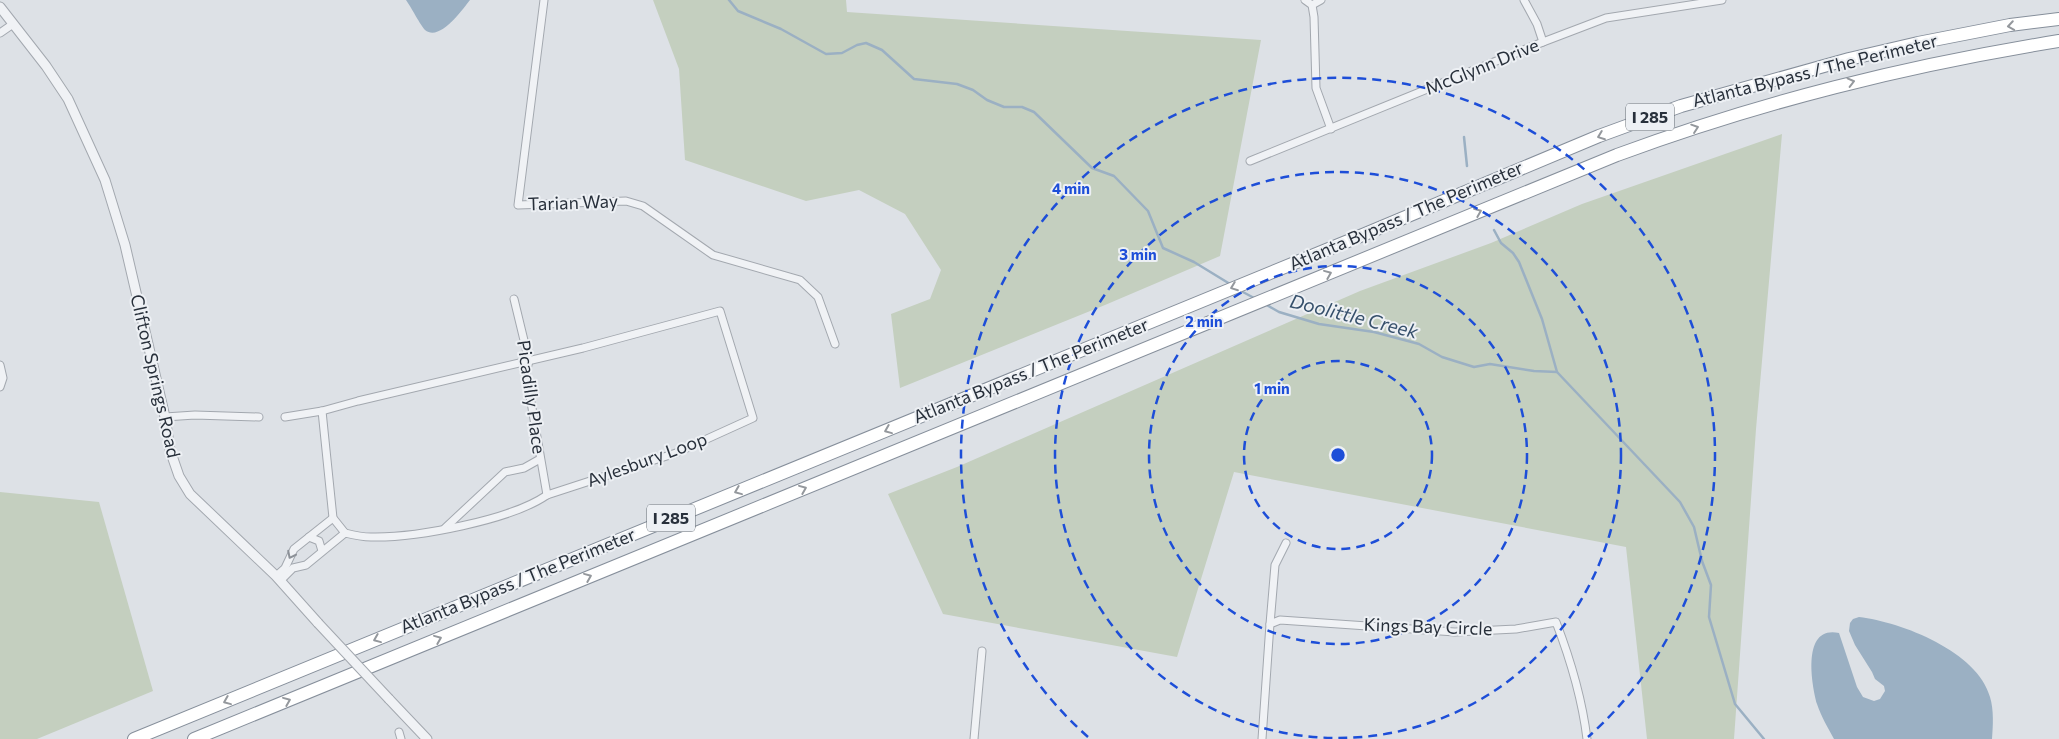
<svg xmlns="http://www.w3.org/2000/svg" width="2059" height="739" font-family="Commissioner,sans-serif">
  <rect width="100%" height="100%" fill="#dde1e6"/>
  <g fill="#c4cfbf">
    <path d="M653,0h193l1,12 414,28 -41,216 -115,49 -205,83 -9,-74 39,-15 11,-29 -36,-56 -46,-24 -53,11 -121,-41 -6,-91z"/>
    <path d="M1782,134l-26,295 -22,310h-87l-21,-192 -392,-75 -57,185 -234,-43 -55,-120 69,-27 403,-176 131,-48 91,-39z"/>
    <path d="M0,492l99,10 54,189 -116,48h-37z"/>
  </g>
  <g fill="#9bb0c3">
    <path d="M406,0h64c-8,10 -30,42 -45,30 -4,-4 -14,-23 -19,-30z"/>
    <path d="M1859,617c43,5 119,35 131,80 4,13 3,29 2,42h-158c-6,-11 -13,-23 -17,-35 -6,-22 -15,-79 22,-71l18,54 6,10 11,4 6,-2 5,-8 -1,-5 -9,-7 -3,-7 -17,-27 -6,-14 1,-8 3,-4z"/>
  </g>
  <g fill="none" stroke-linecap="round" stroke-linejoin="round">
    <g stroke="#9bb0c3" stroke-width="2.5">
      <path d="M729,0l9,11 43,18 45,25 16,-1 15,-8 9,-2 16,7 32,29 43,5 16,6 14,10 17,7h18l12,5 58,56 22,8 34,35 15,37 31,14 36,22"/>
      <path d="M1464,137l3,29"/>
      <path d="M1494,230l7,13 12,10 6,9 23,57 15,53"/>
      <path d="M1241,291l15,8"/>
      <path d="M1265,304l14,8 40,12 55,8 45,12 23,13 32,10 16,-3 44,7 23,1 123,130 14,25 8,34 9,24 -2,32 26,87 29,35"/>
    </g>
    <g stroke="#a3a8af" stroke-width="9">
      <g id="minor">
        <path d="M544,0l-26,205 108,-4 17,5 70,49 87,25 18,17 17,47"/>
        <path d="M1305,0l7,5 2,12 2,71 15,41"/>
        <path d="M1524,0l13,24 6,18"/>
        <path d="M1312,5l9,-5"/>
        <path d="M0,33l13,-9"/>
        <path d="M1250,161l293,-119 63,-24 116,-18"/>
        <path d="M514,299l15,62 -3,12 21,122"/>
        <path d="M0,365l3,13 -3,9"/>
        <path d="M322,411l11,107 12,15"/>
        <path d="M165,417l30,-2 64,2"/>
        <path d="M445,528l60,-56 19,-4 16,-9"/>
        <path d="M309,537l10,4 3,10"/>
        <path d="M276,576l9,-8 9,-19 39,-31"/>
        <path d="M280,581l13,-13 13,-3 39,-32c8,2 18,4 26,4 45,1 140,-17 176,-42l129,-42 77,-35 -33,-107 -137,37 -225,53 -36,10 -37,6"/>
        <path d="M1270,624l5,-59 11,-22"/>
        <path d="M399,732l2,7"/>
        <path d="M974,739l8,-88"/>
        <path d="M1262,739l8,-115 10,-4 175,12 61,-3 40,-7c15,39 26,76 31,117"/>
      </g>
    </g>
    <g stroke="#a3a8af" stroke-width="11">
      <g id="tertiary">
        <path d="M0,7l46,59 22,33 37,81 20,65 40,172 5,33 9,26 11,18 86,82 42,47"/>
        <path d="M389,699l38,40"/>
      </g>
    </g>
    <g stroke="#868f9b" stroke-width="14">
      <g id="motorway">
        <path d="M134,739l1219,-500 246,-103 82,-30 168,-47 69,-16 92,-18 49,-6"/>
        <path d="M194,739l1423,-584c147,-54 288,-89 442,-114"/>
      </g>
    </g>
    <use href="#minor" stroke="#f0f2f5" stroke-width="7"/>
    <use href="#tertiary" stroke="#f0f2f5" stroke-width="9"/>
    <use href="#motorway" stroke="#fff" stroke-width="12"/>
    <g stroke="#a3a8af" stroke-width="11" stroke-linecap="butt">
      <path id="tertiary-bridge" d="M318,623l71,76"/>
    </g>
    <use href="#tertiary-bridge" stroke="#f0f2f5" stroke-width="9"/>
  </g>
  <defs><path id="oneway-chevron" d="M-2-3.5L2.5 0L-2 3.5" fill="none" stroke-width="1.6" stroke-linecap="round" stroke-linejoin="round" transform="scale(1.25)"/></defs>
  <g stroke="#94989d">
    <use href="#oneway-chevron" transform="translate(2011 26) rotate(171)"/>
    <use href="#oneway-chevron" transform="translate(1851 82) rotate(-14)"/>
    <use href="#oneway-chevron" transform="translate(1695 128) rotate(-19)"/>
    <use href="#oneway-chevron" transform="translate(1601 136) rotate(159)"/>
    <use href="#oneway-chevron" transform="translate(1478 212) rotate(-22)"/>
    <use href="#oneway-chevron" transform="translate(1328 274) rotate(-22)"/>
    <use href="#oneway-chevron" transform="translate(1234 287) rotate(159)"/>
    <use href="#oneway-chevron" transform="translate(888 430) rotate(158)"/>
    <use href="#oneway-chevron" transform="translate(803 489) rotate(-22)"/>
    <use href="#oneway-chevron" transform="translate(738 491) rotate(158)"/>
    <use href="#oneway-chevron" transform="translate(588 577) rotate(-22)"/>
    <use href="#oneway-chevron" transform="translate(377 639) rotate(158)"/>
    <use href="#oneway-chevron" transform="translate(438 639) rotate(-22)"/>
    <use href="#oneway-chevron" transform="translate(227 701) rotate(158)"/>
    <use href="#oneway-chevron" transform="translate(287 701) rotate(-22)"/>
  </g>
  <use stroke="#8c9198" href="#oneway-chevron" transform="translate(291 555) rotate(117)"/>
  <g fill="none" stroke="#1d4ed8" stroke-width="2.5" stroke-dasharray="9 6">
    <circle cx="1338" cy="455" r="94"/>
    <circle cx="1338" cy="455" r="189"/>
    <circle cx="1338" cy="455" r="283"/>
    <path d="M1088 737A377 377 0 1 1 1588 737"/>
  </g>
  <g text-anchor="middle" stroke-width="4" stroke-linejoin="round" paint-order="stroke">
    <g fill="#edf0f4" stroke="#636a72" stroke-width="1">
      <rect x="1626" y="103.5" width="48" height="27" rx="4"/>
      <rect x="647" y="504.5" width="48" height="27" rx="4"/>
    </g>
    <g font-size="16" font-weight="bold" fill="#28303b">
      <text x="1650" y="123">I 285</text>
      <text x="671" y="524">I 285</text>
    </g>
    <g font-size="18" fill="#28303b" stroke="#edf0f4">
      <text transform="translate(1482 67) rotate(-22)" y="6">McGlynn Drive</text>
      <text transform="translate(1815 71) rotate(-14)" y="6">Atlanta Bypass / The Perimeter</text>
      <text transform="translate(573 203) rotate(-2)" y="6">Tarian Way</text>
      <text transform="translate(1406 216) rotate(-23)" y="6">Atlanta Bypass / The Perimeter</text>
      <text transform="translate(1031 371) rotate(-22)" y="6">Atlanta Bypass / The Perimeter</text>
      <text transform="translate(155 376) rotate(77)" y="6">Clifton Springs Road</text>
      <text transform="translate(531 397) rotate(82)" y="6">Picadilly Place</text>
      <text transform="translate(647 460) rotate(-20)" y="6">Aylesbury Loop</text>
      <text transform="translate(518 581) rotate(-22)" y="6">Atlanta Bypass / The Perimeter</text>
      <text transform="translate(1428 627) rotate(2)" y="6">Kings Bay Circle</text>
    </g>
    <g font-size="19" font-style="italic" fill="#36506b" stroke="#edf0f4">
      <text transform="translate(1354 316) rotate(14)" y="7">Doolittle Creek</text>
    </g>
  </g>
  <circle cx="1338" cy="455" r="8" fill="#1d4ed8" stroke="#edf0f4" stroke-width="2.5"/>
  <g font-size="15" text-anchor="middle" font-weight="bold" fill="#1d4ed8" stroke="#edf0f4" stroke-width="4" stroke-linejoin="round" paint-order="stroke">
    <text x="1071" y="194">4 min</text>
    <text x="1138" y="260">3 min</text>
    <text x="1204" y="327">2 min</text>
    <text x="1272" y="394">1 min</text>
  </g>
</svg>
